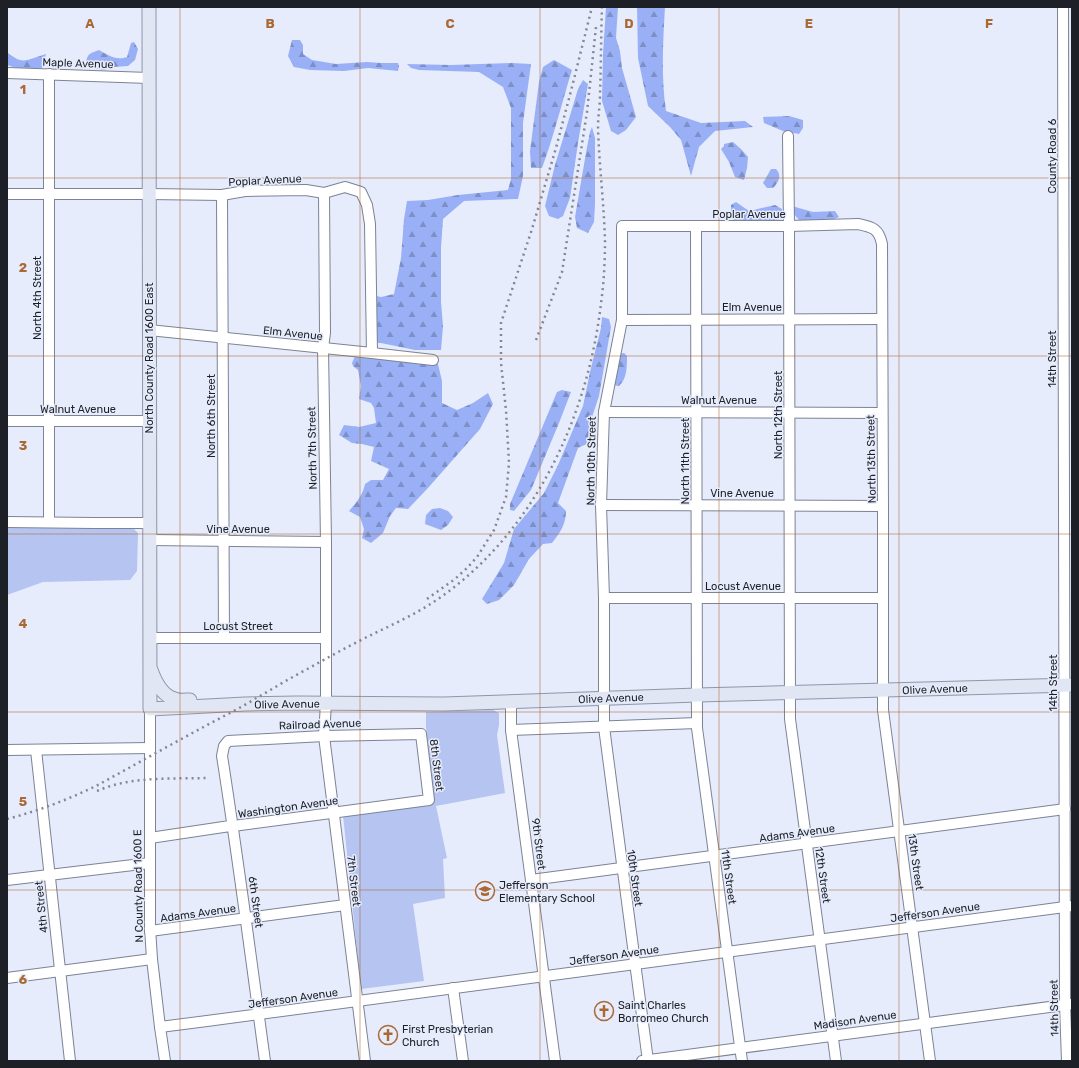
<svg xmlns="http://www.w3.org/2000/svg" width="1079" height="1068" font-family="Rubik,sans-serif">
  <defs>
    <pattern id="forest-firs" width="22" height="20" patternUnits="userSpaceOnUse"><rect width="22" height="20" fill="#9ab0f6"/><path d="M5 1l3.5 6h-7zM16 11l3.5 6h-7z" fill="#7d8fc7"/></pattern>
  </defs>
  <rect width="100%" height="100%" fill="#e6ecfc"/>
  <g fill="url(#forest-firs)">
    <path d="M606,7h12l-2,31 4,13 2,17 14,49 -10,13 -8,5 -7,-4 -9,-30 1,-47z"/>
    <path d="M637,7h28c-2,35 -4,70 1,104l35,12 44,-2 8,6 -38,4 -16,16 -8,29 -10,-36 -11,-13 -22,-21 -10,-48z"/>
    <path d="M292,40h8l3,5v9l9,6 24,4 31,-2 14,1h17l1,3 -1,5 -30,-3 -24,3 -34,-1 -16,-3 -6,-11z"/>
    <path d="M134,42l4,7 -3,11 -7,6 -15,1 -9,3 -15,-3 -3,-4c1,-10 5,-10 13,-13 9,5 17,11 28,7l4,-14z"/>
    <path d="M7,50l1,3c4,3 8,6 12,7 6,2 19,-4 26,-6l-4,14c-14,3 -21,2 -35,-3z"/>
    <path d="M554,60l18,10c-10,32 -18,66 -30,98h-11l-1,-17 9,-69 4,-15z"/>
    <path d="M512,63l19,1 -8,59v53l-5,23 -54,2 -21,18 -2,29v54l2,24 -2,24h-26l-39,-8 -4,-47 9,2 13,-3 7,-36 3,-39 3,-18 21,-1 30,-5 50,-5 3,-11v-71l-8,-21 -24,-15 -60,-2 -8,-2 -4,-4 44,1z"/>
    <path d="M583,80l5,4 -10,59 -8,55 -7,18 -5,3 -9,-3 -4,-10 10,-41 23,-76z"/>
    <path d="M789,116l14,4v8l-4,6 -16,-3 -19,-8 -1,-6z"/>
    <path d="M592,127l3,11v66l-1,18 -6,11 -11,-5 -2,-11 12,-70 3,-15z"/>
    <path d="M733,142l8,7 7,8 -1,11 -3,12 -9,-3 -6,-15 -8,-13 3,-3v-2z"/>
    <path d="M771,169h5c6,6 3,13 -3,19h-6l-4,-5z"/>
    <path d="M736,202l13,9 26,-6 7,4v10l-40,5 -8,-3 -3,-7v-9z"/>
    <path d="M792,206l21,6 22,-1 4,6 -10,4h-29l-8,-9z"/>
    <path d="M602,317l7,2 2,8 -12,69 -8,24v22l-13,6 -20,55 8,8c0,13 -6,22 -14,32l-9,1 -14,15 -15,26 -15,15 -12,4 -5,-5 22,-36 10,-34 30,-36 14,-28 25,-59 7,-34 11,-44z"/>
    <path d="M624,353l3,3c0,10 0,23 -8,30l-8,-1 7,-31z"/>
    <path d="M355,356l59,7 24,1 4,17v22l15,7 16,-7 15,-10 5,11 -13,25 -52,59 -20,21 -12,-1 -6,8 -7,17 -12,10 -9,-5 2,-9 -4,-12 -11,-6c7,-8 14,-16 16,-27l6,-4h12l6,-11 -18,-8 3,-14 -12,-3 -10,-1 -13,-8 5,-10 15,2 17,-4 -2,-15 -3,-5 -12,-4 2,-13 -3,-16 -5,-4 -1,-3z"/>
    <path d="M562,390l9,2 -12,31 -28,67 -17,21 -4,-1v-6l47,-112z"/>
    <path d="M440,508l8,3 5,6 -5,8 -7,5 -16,-6 1,-9 6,-6z"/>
  </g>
  <g fill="#b5c4f1">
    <path d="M7,527l108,1 19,1 4,4 -1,38 -7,9 -87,2 -36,13z"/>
    <path d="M493,710l6,3v12l-2,10 8,58 -69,13 11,52 -4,1 2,39 -32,6 11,77 -63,8 -18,-174 89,-12 -6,-75v-16z"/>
  </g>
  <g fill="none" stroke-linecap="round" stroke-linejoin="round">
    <g stroke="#7c8394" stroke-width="12">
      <g id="minor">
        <path d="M1063,7l2,997 2,57"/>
        <path d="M7,73l142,5"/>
        <path d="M49,74v448"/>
        <path d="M788,136l1,90 1,493 46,342"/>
        <path d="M324,193l1,140 -2,15 3,194v161l-2,33 41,325"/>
        <path d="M7,194h142l73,1 23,-4 61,-1 18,3 21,-6 16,5 6,13 3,19 2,129"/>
        <path d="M222,195l2,443"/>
        <path d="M696,226l1,502 45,333"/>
        <path d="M622,320l260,-1"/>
        <path d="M149,330l223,23 61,7"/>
        <path d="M604,412l278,1"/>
        <path d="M7,421h143"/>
        <path d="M601,505l282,1"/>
        <path d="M7,522l87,1h56"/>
        <path d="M150,540l176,2"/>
        <path d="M604,598h279"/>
        <path d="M150,638h176"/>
        <path d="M511,702v28l44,331"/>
        <path d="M150,709v219l2,31 8,68 5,34"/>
        <path d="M511,730l186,-7"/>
        <path d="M7,750l143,-2"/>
        <path d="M36,750l34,311"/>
        <path d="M150,838l80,-12h3l196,-26 -8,-66 -97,2 -96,5 -4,5 -2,10c16,101 29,203 43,305"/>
        <path d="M7,880l143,-17"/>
        <path d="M531,880l534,-71"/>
        <path d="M150,931l195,-26"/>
        <path d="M7,978l145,-19"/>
        <path d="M453,988l10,73"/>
        <path d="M160,1027l47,-6 865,-115"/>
        <path d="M642,1061l430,-57"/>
        <path d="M648,1061l-44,-334v-129l-3,-93 3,-93 18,-92v-94h167l69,-2c15,3 21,5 24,20l1,262v204l47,351"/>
      </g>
    </g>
    <g stroke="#8f96a7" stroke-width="15">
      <g id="major">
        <path d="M149,7l1,702 95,-5 52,-1 147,1 253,-9 375,-10"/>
        <path d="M151,670c4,11 11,26 24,29 4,2 11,1 15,1"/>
      </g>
    </g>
    <use href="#minor" stroke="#fff" stroke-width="10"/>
    <use href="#major" stroke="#e1e6f4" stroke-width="13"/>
    <g stroke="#838793" stroke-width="2.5" stroke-dasharray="2 4" stroke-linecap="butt">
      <path d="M536,340l26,-68 25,-160 9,-85"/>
      <path d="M427,599l28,-20 12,-11 10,-11 17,-27 12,-33 3,-34 -3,-53 -5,-47v-40l31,-94 24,-81 16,-61 20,-80"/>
      <path d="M97,791c34,-15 74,-12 110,-13"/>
      <path d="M7,819c31,-8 60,-19 89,-33 44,-24 88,-49 132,-72 25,-13 48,-28 72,-41 22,-12 43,-24 65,-35 24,-12 50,-23 73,-39 96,-66 150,-182 163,-296 3,-21 4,-42 4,-62 -1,-38 -6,-76 -7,-114 0,-11 2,-21 2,-32 1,-29 1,-59 2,-88"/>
    </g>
  </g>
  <path fill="none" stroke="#aa6834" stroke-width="1" stroke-opacity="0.55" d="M180,7v1054M360,7v1054M540,7v1054M719,7v1054M899,7v1054M7,178h1065M7,356h1065M7,534h1065M7,712h1065M7,890h1065"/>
  <defs>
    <g id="school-ring" transform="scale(1)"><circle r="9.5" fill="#e6ecfc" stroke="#aa6834" stroke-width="1.5"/><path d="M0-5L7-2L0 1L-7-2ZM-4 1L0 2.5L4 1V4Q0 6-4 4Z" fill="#aa6834"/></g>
    <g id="church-ring" transform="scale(1)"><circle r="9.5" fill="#e6ecfc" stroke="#aa6834" stroke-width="1.5"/><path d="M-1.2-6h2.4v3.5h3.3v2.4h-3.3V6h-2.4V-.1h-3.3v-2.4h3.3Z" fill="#aa6834"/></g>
  </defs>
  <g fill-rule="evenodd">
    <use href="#school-ring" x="485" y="891"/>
    <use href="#church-ring" x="604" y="1011"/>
    <use href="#church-ring" x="388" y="1035"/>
  </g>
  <g text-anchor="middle" stroke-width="3" stroke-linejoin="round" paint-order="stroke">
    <g font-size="11" fill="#1d2027" stroke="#e6ecfc">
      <text transform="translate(78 63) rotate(2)" y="4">Maple Avenue</text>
      <text transform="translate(1052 156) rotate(-90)" y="4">County Road 6</text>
      <text transform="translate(265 180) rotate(-3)" y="4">Poplar Avenue</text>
      <text x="749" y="218">Poplar Avenue</text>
      <text transform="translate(37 298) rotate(-90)" y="4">North 4th Street</text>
      <text x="752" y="311">Elm Avenue</text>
      <text transform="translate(293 333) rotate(6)" y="4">Elm Avenue</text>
      <text transform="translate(149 358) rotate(-90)" y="4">North County Road 1600 East</text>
      <text transform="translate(1052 359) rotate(-90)" y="4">14th Street</text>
      <text x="719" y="404">Walnut Avenue</text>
      <text x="78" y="413">Walnut Avenue</text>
      <text transform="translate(778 415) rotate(-90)" y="4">North 12th Street</text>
      <text transform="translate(211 416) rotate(-90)" y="4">North 6th Street</text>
      <text transform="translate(312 448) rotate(-91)" y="4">North 7th Street</text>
      <text transform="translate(871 459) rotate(-91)" y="4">North 13th Street</text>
      <text transform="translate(591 461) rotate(-89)" y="4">North 10th Street</text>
      <text transform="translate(685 461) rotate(-90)" y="4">North 11th Street</text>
      <text x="742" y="497">Vine Avenue</text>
      <text x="238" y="533">Vine Avenue</text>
      <text x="743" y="590">Locust Avenue</text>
      <text x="238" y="630">Locust Street</text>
      <text transform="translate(1053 683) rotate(-90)" y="4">14th Street</text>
      <text transform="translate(935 689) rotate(-2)" y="4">Olive Avenue</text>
      <text transform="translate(611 698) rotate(-2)" y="4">Olive Avenue</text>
      <text transform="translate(287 704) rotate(-1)" y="4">Olive Avenue</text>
      <text transform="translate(320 724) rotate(-2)" y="4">Railroad Avenue</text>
      <text transform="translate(437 765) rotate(83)" y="4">8th Street</text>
      <text transform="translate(288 807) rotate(-8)" y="4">Washington Avenue</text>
      <text transform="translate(797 833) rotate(-8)" y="4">Adams Avenue</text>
      <text transform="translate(539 844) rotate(83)" y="4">9th Street</text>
      <text transform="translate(916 862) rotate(82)" y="4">13th Street</text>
      <text transform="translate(823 875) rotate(82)" y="4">12th Street</text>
      <text transform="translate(729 877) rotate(82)" y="4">11th Street</text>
      <text transform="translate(635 878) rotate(82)" y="4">10th Street</text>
      <text transform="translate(354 881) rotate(83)" y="4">7th Street</text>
      <text transform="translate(138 886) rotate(-91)" y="4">N County Road 1600 E</text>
      <text transform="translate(256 902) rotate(82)" y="4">6th Street</text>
      <text transform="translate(41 907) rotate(-96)" y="4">4th Street</text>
      <text transform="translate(935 912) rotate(-8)" y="4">Jefferson Avenue</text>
      <text transform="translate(198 913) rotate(-8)" y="4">Adams Avenue</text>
      <text transform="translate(614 955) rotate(-8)" y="4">Jefferson Avenue</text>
      <text transform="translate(293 998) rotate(-8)" y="4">Jefferson Avenue</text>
      <text transform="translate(1054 1008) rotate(-91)" y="4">14th Street</text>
      <text transform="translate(855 1020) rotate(-8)" y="4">Madison Avenue</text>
    </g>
    <g font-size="11" fill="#1d2027" stroke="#e6ecfc" text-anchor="start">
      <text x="499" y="889">Jefferson<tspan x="499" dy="13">Elementary School</tspan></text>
      <text x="618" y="1009">Saint Charles<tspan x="618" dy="13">Borromeo Church</tspan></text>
      <text x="402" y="1033">First Presbyterian<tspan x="402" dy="13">Church</tspan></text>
    </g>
  </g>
  <g font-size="13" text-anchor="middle" font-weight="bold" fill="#aa6834" stroke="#e6ecfc" stroke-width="3" stroke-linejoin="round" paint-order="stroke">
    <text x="90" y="28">A</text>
    <text x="270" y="28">B</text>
    <text x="450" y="28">C</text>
    <text x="629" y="28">D</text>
    <text x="809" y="28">E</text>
    <text x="989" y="28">F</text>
    <text x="23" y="94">1</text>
    <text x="23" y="272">2</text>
    <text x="23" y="450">3</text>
    <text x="23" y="628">4</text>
    <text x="23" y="806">5</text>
    <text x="23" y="984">6</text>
  </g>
  <rect width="1079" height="1068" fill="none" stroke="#1d2027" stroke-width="16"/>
</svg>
